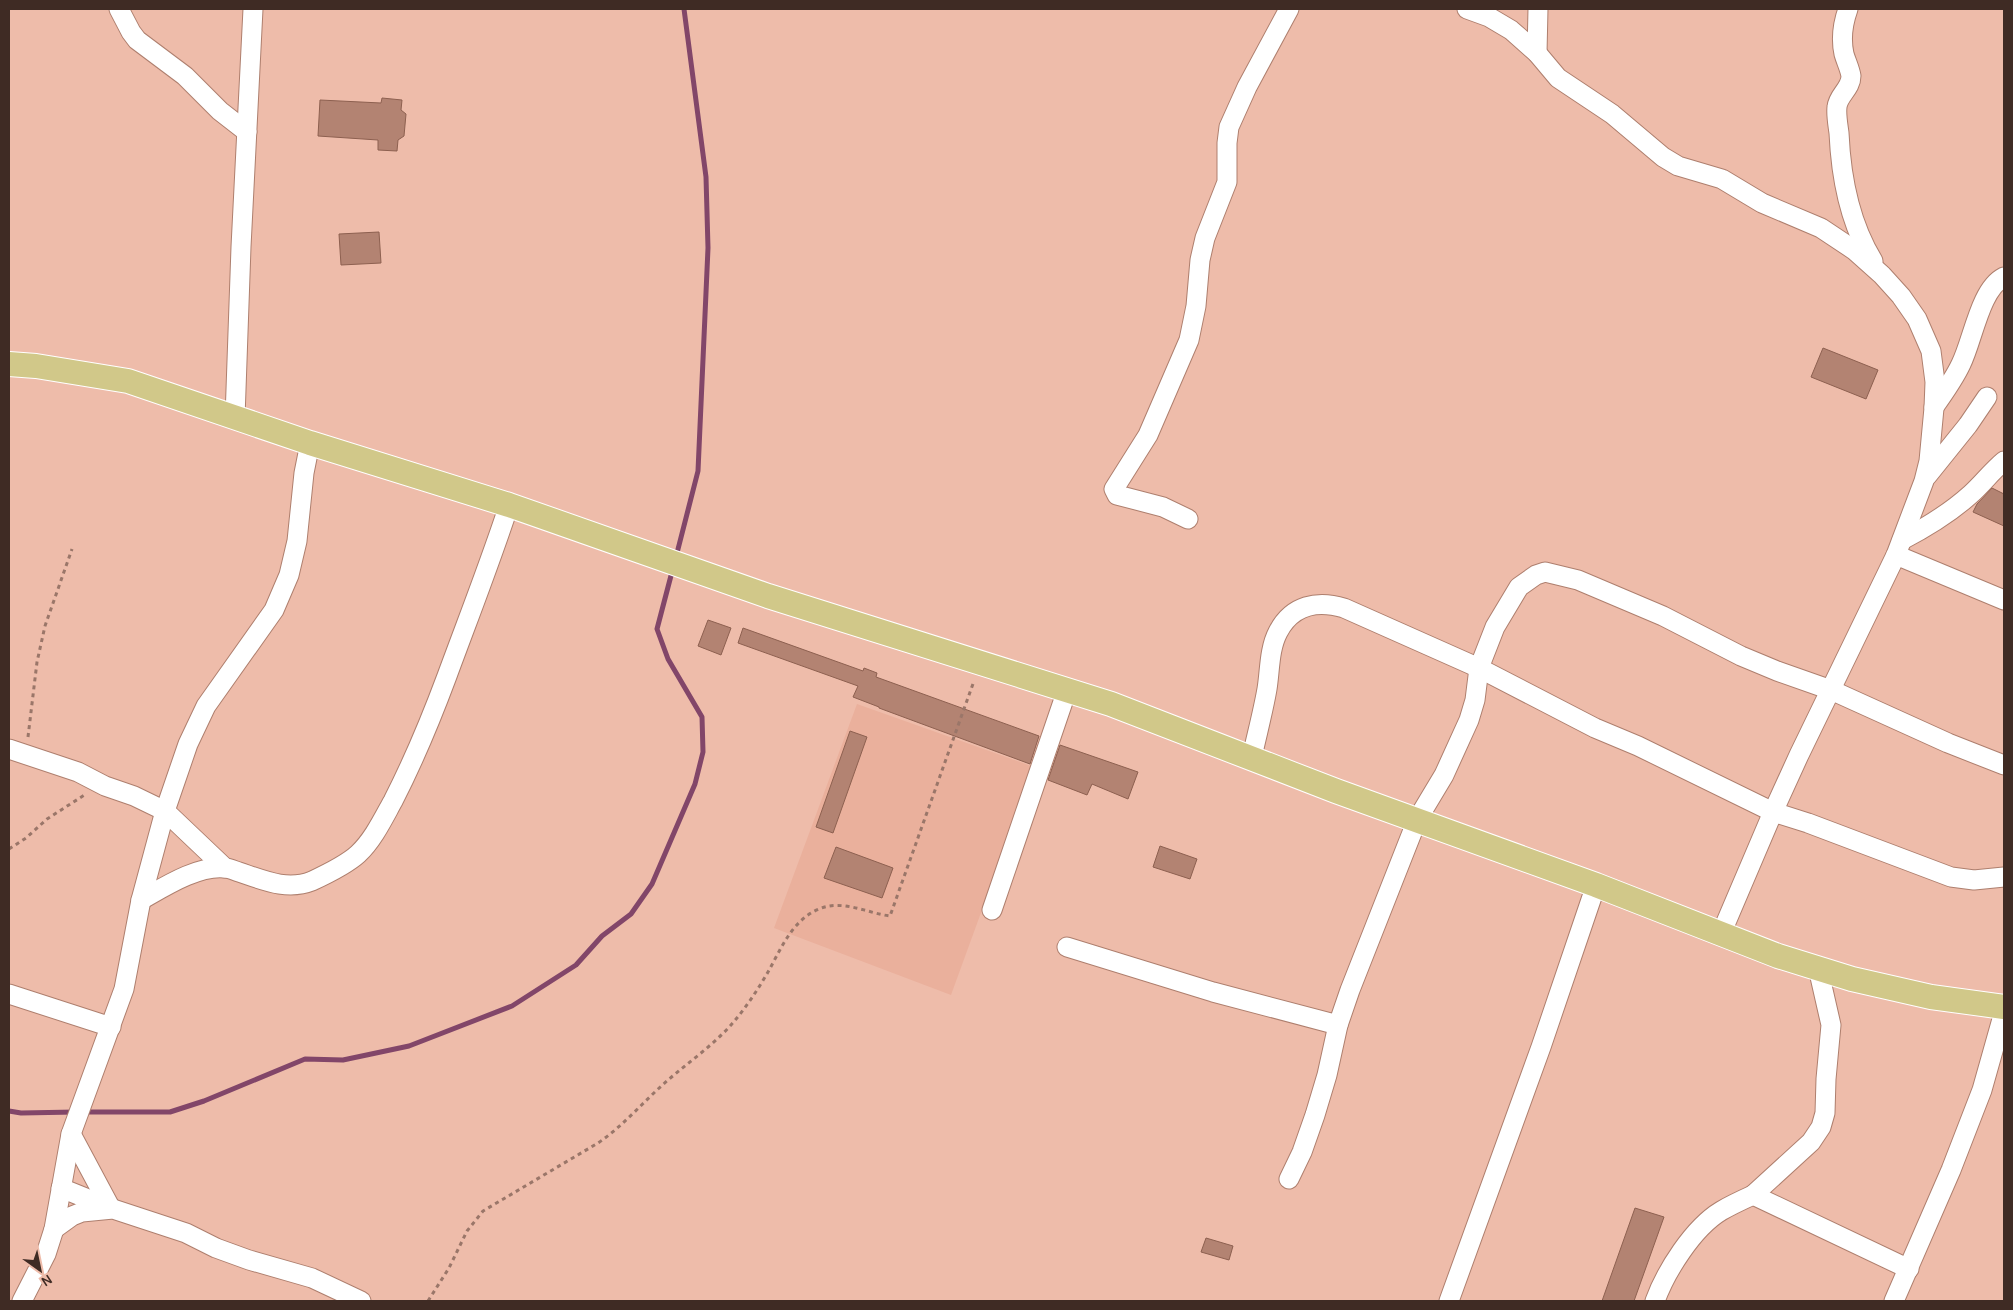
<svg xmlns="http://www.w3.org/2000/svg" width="2013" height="1310" font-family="Karla,sans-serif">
  <rect width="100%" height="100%" fill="#eebcaa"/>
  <path fill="#eab09c" d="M857,704l177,63 -83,228 -177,-67z"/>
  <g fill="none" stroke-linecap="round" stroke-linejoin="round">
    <g stroke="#824669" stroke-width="5">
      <path d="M676,557l22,-86 10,-223 -2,-71 -22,-168"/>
      <path d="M9,1111l12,2 55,-1"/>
      <path d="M84,1112h86l34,-11 101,-42 38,1 66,-14 103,-40 64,-41 26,-29 29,-22 21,-30 43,-100 8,-32 -1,-35 -34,-58 -11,-30 16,-61"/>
    </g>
  </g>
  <g fill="#b38372" stroke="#8d6050">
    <path d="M382,98l20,2 -1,10 5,4 -2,22 -6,4 -1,11 -19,-1v-10l-60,-4 2,-36 61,3z"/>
    <path d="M379,232l2,31 -40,2 -2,-31z"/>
    <path d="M1823,348l55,22 -12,29 -55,-22z"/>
    <path d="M1992,488l12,6v32l-31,-14 4,-8z"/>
    <path d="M708,620l23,8 -10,27 -23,-9z"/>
    <path d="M743,628l120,43 1,-3 13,5 -1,4 163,59 -9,28 -151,-56v-1l-26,-10 5,-11 -120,-43z"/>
    <path d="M850,731l17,6 -34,96 -17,-6z"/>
    <path d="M1060,745l78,27 -10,27 -36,-15 -5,11 -39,-15z"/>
    <path d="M1160,846l37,13 -7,20 -37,-12z"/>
    <path d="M836,847l57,21 -11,30 -58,-20z"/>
    <path d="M1635,1208l29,9 -30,84h-32z"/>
    <path d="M1206,1238l27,8 -4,14 -28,-8z"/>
  </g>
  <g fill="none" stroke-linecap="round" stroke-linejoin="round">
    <g stroke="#ae7f6e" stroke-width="21">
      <g id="minor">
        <path d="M119,9l12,23 6,8 48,36 35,35 27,21"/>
        <path d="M1467,9l22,8 22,13 26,23 21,25 54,36 51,43 15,9 44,13 40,24 59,25 33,22 28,25 19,21 16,23 14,32 4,31 -1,26 -5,53 -5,20 -28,74 -97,200 -26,57 -52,122"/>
        <path d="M1848,9c-5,14 -7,31 -4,45 2,7 6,15 7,22 0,13 -13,19 -14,31 -1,8 1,18 2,26 2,45 10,89 34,128"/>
        <path d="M1537,53l1,-44"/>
        <path d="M1934,407c10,-14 20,-28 27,-43 12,-24 19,-75 43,-87"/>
        <path d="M235,418l6,-171 12,-238"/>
        <path d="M1927,476l41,-51 19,-28"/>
        <path d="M1188,519l-25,-12 -46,-12 -3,-6 34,-54 41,-95 7,-34 4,-46 5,-22 22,-56v-39l2,-16 18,-40 42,-78"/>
        <path d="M1902,540c25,-13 48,-27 69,-46 12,-11 21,-23 33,-33"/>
        <path d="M1896,555l108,45"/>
        <path d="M9,749l69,23 27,14 29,10 31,15 60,57"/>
        <path d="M1252,757c5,-23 11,-45 15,-68 3,-18 2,-40 11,-57 14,-27 39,-32 66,-24l135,60 116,60 43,18 135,66 35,11 143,54 23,3 30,-3"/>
        <path d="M141,900c23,-13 57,-35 84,-32 5,0 10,3 14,4 24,8 48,19 73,9 15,-7 34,-16 46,-27 15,-14 25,-35 35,-53 21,-41 38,-82 54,-125 21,-57 43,-113 62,-171"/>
        <path d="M992,910l75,-220"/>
        <path d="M1067,947l146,45 125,33"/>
        <path d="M9,994l102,33"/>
        <path d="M71,1134l39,73"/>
        <path d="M1289,1179l13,-27 13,-37 12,-40 11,-50 12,-35 67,-170 27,-45 25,-55 6,-20 4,-32 16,-41 24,-40 17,-12 9,-3 33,8 85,36 78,40 36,15 54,19 117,53 56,22"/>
        <path d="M61,1188l47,19"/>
        <path d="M1753,1195l58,-53 10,-15 4,-14 1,-34 5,-54 -13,-57"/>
        <path d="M54,1229l18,-13 10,-4 31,-3 73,24 30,15 33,12 63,18 49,23"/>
        <path d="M22,1301l24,-47 8,-25 17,-95 53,-145 17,-89 24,-89 23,-67 18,-38 68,-96 15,-35 8,-34 7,-68 6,-30"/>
        <path d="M1449,1301l92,-254 55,-162"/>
        <path d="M1655,1301c11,-30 38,-73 66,-90 10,-6 21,-11 32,-16l156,74"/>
        <path d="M1894,1301l57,-131 31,-80 22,-78"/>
      </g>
    </g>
    <g stroke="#fff" stroke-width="26">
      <path id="major" d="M9,364l27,2 92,15 182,62 199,62 259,91 343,108 225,87 260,94 182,71 74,23 79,18 73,10"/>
    </g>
    <g stroke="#9a7669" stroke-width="3" stroke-dasharray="4 4" stroke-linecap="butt">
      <path d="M28,737l9,-75 8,-36 27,-77"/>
      <path d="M9,849l17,-11 21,-19 39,-25"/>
      <path d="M428,1301l21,-33 18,-37 16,-20 115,-68c28,-19 49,-46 76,-68 19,-16 40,-31 57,-50 14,-16 26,-34 37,-53 13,-23 24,-52 51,-63 23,-10 48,4 71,7l84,-235"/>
    </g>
    <use href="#minor" stroke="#fff" stroke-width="19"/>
    <use href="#major" stroke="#d1c889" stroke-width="24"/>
  </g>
  <rect width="2013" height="1310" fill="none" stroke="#3f2b24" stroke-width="20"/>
  <g transform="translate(40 1270) rotate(147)" stroke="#eebcaa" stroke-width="4" paint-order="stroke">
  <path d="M0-4L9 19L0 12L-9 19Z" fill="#3f2b24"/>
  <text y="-8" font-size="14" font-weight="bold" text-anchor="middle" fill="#3f2b24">N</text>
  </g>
</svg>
